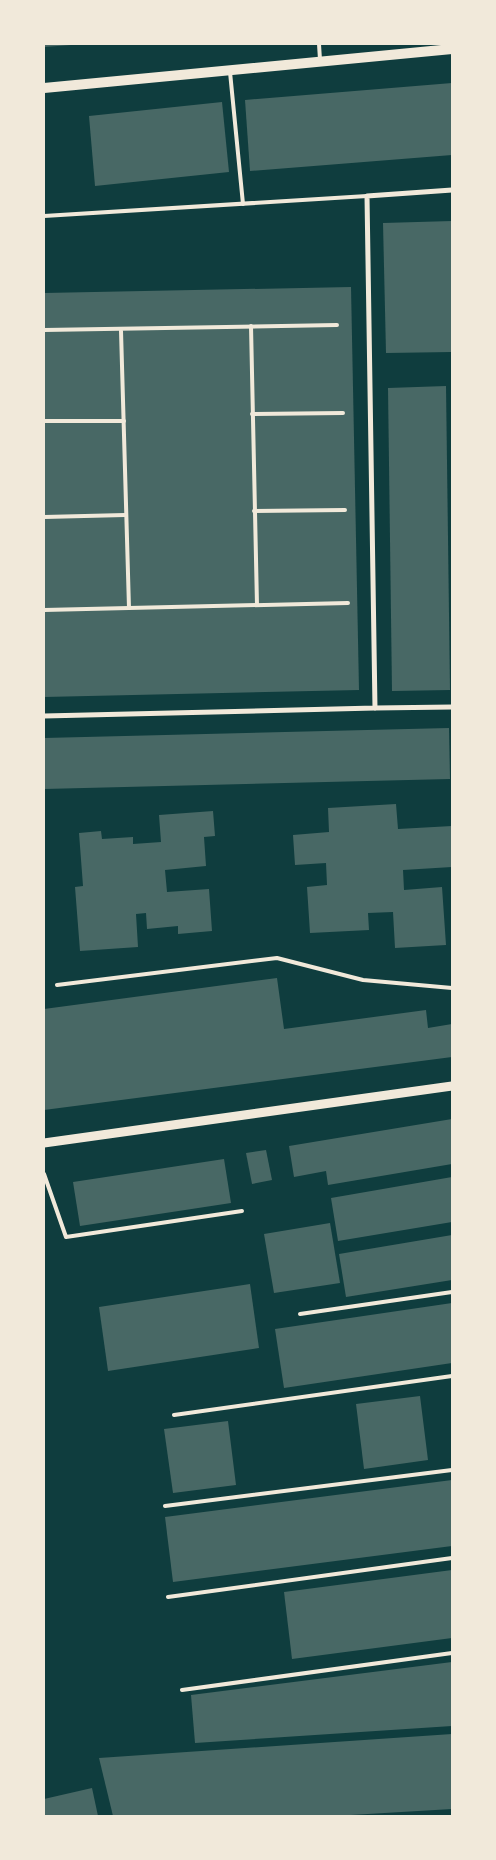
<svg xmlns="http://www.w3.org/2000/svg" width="496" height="1860" font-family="Bitter,serif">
  <rect width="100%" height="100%" fill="#0f3d3e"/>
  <g fill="#486865">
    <path d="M44,44h27v1l-27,2z"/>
    <path d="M452,83v72l-202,16 -5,-71z"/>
    <path d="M222,102l7,70 -134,14 -6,-70z"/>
    <path d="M452,221v131l-66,1 -3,-130z"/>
    <path d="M351,287l8,403 -315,7v-404z"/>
    <path d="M446,386l4,304 -58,1 -4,-303z"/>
    <path d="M449,728l1,51 -406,10v-51z"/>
    <path d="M396,804l2,25 54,-3v41l-49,3 1,20 38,-3 4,58 -51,3 -2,-36 -25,1 1,17 -59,3 -3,-46 20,-2 -1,-22 -31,2 -2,-30 36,-3 -1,-24z"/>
    <path d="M213,811l2,25 -11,1 2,29 -41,4 2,22 42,-3 3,42 -34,3v-8l-31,3 -1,-16 -10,1 2,33 -58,4 -5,-64 8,-1 -4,-53 22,-2 1,8 31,-2v7l28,-2 -2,-27z"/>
    <path d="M277,978l7,51 142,-19 2,18 24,-4v33l-408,53v-101z"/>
    <path d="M452,1119v45l-124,21 -2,-14 -32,6 -5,-31z"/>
    <path d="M266,1150l6,30 -20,4 -6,-31z"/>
    <path d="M224,1159l7,44 -151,23 -7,-44z"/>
    <path d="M452,1177v45l-114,19 -7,-43z"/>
    <path d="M330,1223l10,60 -66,10 -10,-59z"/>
    <path d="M452,1235v45l-106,17 -7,-43z"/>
    <path d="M250,1284l9,64 -151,23 -9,-64z"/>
    <path d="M452,1303v60l-168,25 -9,-59z"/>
    <path d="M420,1396l8,64 -64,9 -8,-65z"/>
    <path d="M228,1421l8,64 -63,8 -9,-64z"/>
    <path d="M452,1480v66l-279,36 -8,-65z"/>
    <path d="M452,1570v68l-160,21 -8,-67z"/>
    <path d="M452,1662v64l-257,17 -4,-48z"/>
    <path d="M452,1734v75l-118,7h-221l-14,-58z"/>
    <path d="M92,1788l6,28h-54v-17z"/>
  </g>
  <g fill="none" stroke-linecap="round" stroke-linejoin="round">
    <g stroke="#f1e9da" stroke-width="4">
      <path d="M319,44l1,16"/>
      <path d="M230,72l13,132"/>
      <path d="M44,216l323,-20"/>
      <path d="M251,326l6,279"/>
      <path d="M44,330l293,-5"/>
      <path d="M121,331l8,277"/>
      <path d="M252,414l91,-1"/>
      <path d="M44,421h80"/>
      <path d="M254,511l91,-1"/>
      <path d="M44,517l81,-2"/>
      <path d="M44,610l304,-7"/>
      <path d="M57,985l220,-27 86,22 89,8"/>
      <path d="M44,1174l22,63 176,-26"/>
      <path d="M300,1314l152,-22"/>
      <path d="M174,1415l278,-39"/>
      <path d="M165,1506l287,-36"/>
      <path d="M168,1597l284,-39"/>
      <path d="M182,1690l270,-37"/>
    </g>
    <g stroke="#f1e9da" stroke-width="5">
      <path d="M375,708l77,-1"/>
      <path d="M44,716l331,-8 -8,-512 85,-6"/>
    </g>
    <path stroke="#f1e9da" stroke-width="9" d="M44,1143l408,-57"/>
    <path stroke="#f1e9da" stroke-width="10" d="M44,88l408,-39"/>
  </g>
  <rect width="496" height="1860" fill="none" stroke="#f1e9da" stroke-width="90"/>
</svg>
